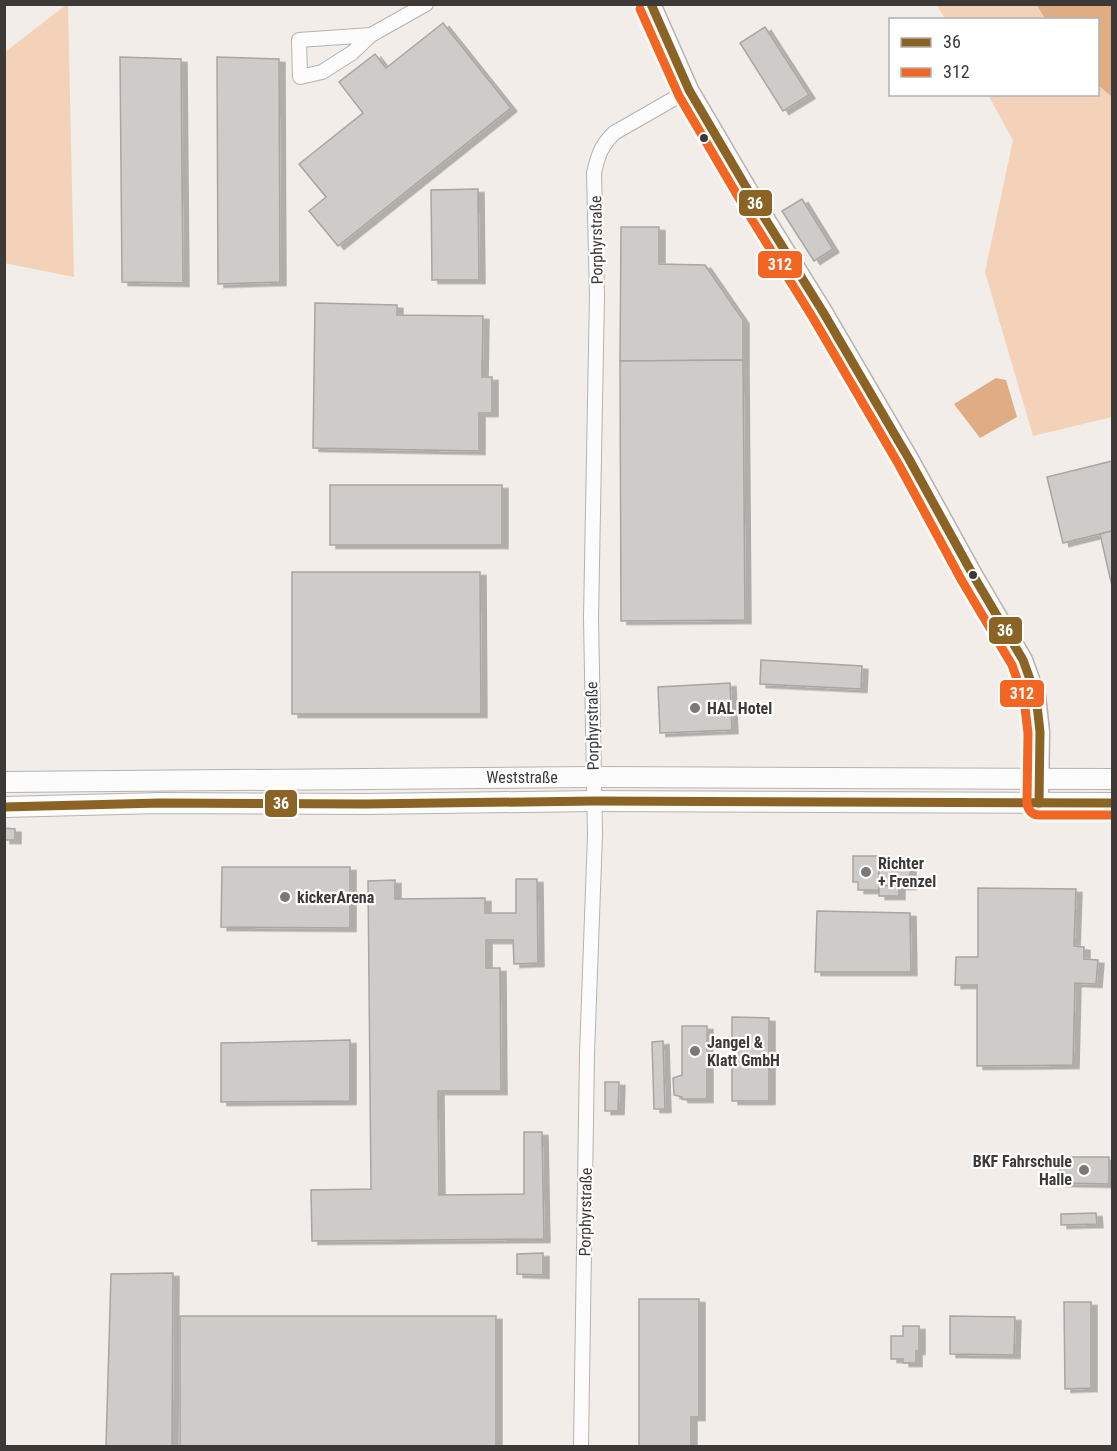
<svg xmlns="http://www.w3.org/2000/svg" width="1117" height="1451" font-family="'Roboto Condensed',sans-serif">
  <defs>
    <filter id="shadow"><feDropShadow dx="6" dy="3.5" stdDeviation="0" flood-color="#0004"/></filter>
  </defs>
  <rect width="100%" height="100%" fill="#f2ede8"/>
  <g fill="#f3d2b9">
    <path d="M66,5h2l6,272 -70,-14 1,-211z"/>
    <path d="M937,5h100l8,14h-100z"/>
    <path d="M1098,85l14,12v320l-79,19 -48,-164 28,-132 -25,-45 110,-1z"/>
  </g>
  <g fill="#e0ac83">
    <path d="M1037,5h75v92l-14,-12v-65l-53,-1z"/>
    <path d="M996,378l10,2 11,37 -37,21 -26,-34z"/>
  </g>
  <g fill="#cfcbc8" stroke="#a9a5a2" stroke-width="1.5" filter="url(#shadow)">
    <path d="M443,23l68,85 -173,138 -29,-35 17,-14 -27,-33 64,-51 -24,-31 36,-28 11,14z"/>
    <path d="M765,27l44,68 -26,16 -43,-68z"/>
    <path d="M120,57l61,2 2,224 -61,-1z"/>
    <path d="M217,57l62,2 1,223 -62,2z"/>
    <path d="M478,189l1,91h-47l-1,-90z"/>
    <path d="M802,199l31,50 -19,12 -32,-50z"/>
    <path d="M621,227h38v37l46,1 38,55v40l-123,1z"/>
    <path d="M315,303l82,2v10l86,1 -1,61h10v36h-13v38l-166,-3z"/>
    <path d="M743,360l2,260 -124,1 -1,-260z"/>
    <path d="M1112,461v70l-49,12 -16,-66z"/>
    <rect x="330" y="485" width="172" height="60"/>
    <path d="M1112,531v55l-12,-52z"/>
    <path d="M292,572h188l1,142h-189z"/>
    <path d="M761,660l101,6 -1,23 -101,-5z"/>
    <path d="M730,683l2,47 -72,3 -2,-46z"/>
    <path d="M4,828l11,1v11h-11z"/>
    <path d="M853,856h26v34h-21v-8h-5z"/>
    <rect x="879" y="863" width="31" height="23"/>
    <path d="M222,867h128v61l-129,-1z"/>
    <path d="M516,879h21l1,84 -24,1 -1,-24h-27v28h14l1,123h-63l1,104 85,-1v-62h18l2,107 -232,2 -1,-51 60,-1 -3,-308 27,-1v19l90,-1v15h31z"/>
    <rect x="879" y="886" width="20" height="10"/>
    <path d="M978,888l98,1 -2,57 10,1v12l14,1 -2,24 -21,-1 -2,82 -96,1v-81h-22l1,-28h22z"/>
    <path d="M817,911l93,2 1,59h-96z"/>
    <path d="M732,1017l37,1v83h-37z"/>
    <path d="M682,1026h25v73h-25v-2l-8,-2 -1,-17 9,-3z"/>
    <path d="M350,1040v61l-129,1v-59z"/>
    <path d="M663,1041l2,68h-11l-2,-67z"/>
    <path d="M605,1082h14l-1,29h-13z"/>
    <path d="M1060,1157h49v27l-49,-1z"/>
    <path d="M1096,1213l1,11 -36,1v-11z"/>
    <path d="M543,1253v22l-26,-1v-20z"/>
    <path d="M173,1273l-1,173h-66l5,-172z"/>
    <path d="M639,1299h60v118h-8v29h4h-56z"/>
    <path d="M1064,1302h27v86l-26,1z"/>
    <rect x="180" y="1316" width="316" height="130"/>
    <path d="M950,1316l65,1 -1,38 -64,-1z"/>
    <path d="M903,1326h16v25h-3v12h-13v-4h-12v-23h12z"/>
  </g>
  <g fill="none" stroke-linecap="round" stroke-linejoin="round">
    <g stroke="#b6b2af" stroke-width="16">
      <g id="minor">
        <path d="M371,35l-72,5 1,37 22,-5 30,-19 19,-18 55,-31"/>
        <path d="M581,1446l6,-392 8,-219 -4,-217 6,-323 -3,-122c4,-18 7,-27 20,-40l75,-43"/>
      </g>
    </g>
    <g stroke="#b6b2af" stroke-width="21">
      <path id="tertiary" d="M651,4l38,86 67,114 67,108 86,147 64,116 50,85 13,36 4,36 -1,71"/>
    </g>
    <g stroke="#b6b2af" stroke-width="22">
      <g id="secondary">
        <path d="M4,782l589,-5 519,2"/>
        <path d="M4,807l156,-4 205,1 229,-3 518,2"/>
      </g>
    </g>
    <use href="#minor" stroke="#fdfcfc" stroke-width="14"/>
    <use href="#tertiary" stroke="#fdfcfc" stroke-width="18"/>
    <use href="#secondary" stroke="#fdfcfc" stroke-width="20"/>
    <g stroke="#fff" stroke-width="14">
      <g id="bus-1">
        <path d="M651,4l38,86 67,114 67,108 86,147 64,116 50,85 13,36 4,36 -1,71"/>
        <path d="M4,807l156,-4 205,1 229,-3 518,2"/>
      </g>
    </g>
    <g stroke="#fff" stroke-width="14">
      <path id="bus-2" d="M640,9l39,87 67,114 67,108 86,147 63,116 50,84 12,34 4,34 -1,70c1,7 4,11 11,12h74"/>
    </g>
    <use href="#bus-1" stroke="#8b6425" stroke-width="9"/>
    <use href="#bus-2" stroke="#f26522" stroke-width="9"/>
  </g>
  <g fill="#3c3937" stroke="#fff" stroke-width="2">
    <circle cx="704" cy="138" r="5"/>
    <circle cx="973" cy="575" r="5"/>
  </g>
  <g fill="#7c7875" stroke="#fff" stroke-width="2">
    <circle cx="695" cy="708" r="6"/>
    <circle cx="866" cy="872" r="6"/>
    <circle cx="285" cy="897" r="6"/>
    <circle cx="695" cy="1051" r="6"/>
    <circle cx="1084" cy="1170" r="6"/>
  </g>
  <g text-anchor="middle" stroke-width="4.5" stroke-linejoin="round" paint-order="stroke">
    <g font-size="16" fill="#3c3937" stroke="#fff">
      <text transform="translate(596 240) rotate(-91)" y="6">Porphyrstraße</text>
      <text transform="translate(592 726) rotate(-91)" y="6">Porphyrstraße</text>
      <text x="522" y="783">Weststraße</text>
      <text transform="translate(585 1212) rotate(-89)" y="6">Porphyrstraße</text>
    </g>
    <g font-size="16" font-weight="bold" fill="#3c3937" stroke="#fff" text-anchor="start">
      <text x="707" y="714">HAL Hotel</text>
      <text x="878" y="869">Richter<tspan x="878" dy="18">+ Frenzel</tspan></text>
      <text x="297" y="903">kickerArena</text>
      <text x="707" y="1048">Jangel &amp;<tspan x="707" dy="18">Klatt GmbH</tspan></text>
      <text x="1072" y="1167" text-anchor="end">BKF Fahrschule<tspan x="1072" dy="18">Halle</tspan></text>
    </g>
  </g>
  <g stroke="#fff" stroke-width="2">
    <rect x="738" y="189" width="35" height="28" rx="6" fill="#8b6425"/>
    <rect x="757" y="250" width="46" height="29" rx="6" fill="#f26522"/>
    <rect x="988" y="616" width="35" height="29" rx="6" fill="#8b6425"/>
    <rect x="999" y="679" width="46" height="29" rx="6" fill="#f26522"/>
    <rect x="264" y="789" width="34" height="29" rx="6" fill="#8b6425"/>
  </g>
  <g font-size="16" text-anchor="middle" font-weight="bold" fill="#fff">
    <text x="755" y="209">36</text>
    <text x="780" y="270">312</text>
    <text x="1005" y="636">36</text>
    <text x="1022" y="699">312</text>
    <text x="281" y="809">36</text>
  </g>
  <rect width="1117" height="1451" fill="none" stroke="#3c3937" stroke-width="12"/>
  <rect x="889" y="18" width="210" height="78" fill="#ffffff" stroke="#b1b0af" stroke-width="1.5"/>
  <rect x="901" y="38" width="30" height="9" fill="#8b6425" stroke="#b1b0af" stroke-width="1.5"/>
  <text x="943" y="48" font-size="18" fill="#3c3937">36</text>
  <rect x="901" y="68" width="30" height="9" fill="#f26522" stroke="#b1b0af" stroke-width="1.5"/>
  <text x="943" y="78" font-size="18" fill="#3c3937">312</text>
</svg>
